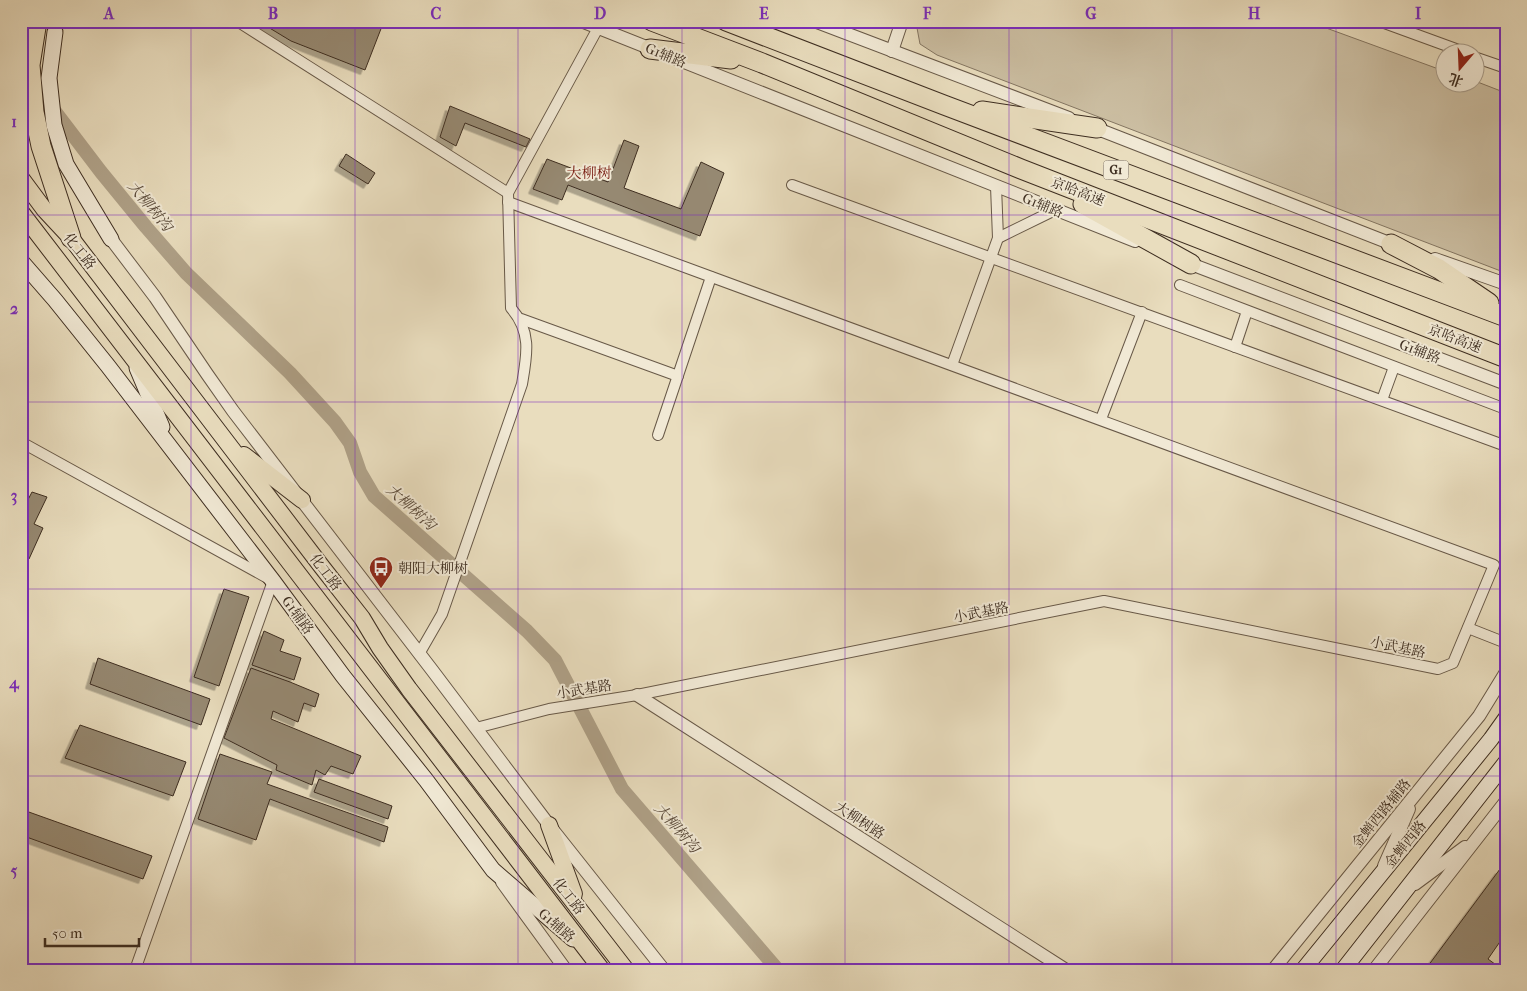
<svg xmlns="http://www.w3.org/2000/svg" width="1527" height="991" font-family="'IM FELL French Canon','Noto Serif SC',serif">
  <defs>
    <filter id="shadow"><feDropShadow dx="-4.5" dy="4.5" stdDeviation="0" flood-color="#0004"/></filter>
  </defs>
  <rect width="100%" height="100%" fill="#e9ddbe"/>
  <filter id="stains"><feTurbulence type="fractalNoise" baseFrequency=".004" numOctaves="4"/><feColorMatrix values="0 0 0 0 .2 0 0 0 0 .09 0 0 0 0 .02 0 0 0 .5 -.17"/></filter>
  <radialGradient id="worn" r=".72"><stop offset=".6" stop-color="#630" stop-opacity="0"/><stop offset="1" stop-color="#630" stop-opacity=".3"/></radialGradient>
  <path fill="#ccbfa3" stroke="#847662" d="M919,21h388l137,50v11l31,-1 31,12v180l-569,-218 -17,-11 -3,-16z"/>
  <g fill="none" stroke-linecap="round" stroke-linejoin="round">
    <path stroke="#afa188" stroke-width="14" d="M31,80l70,92 45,55 40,46 104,100 45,49 15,21 10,29 14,24 153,135 28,29 67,129 156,181"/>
  </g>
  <g fill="#968972" stroke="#3d2d20" filter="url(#shadow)">
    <path d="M258,21h126l-19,49 -74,-29z"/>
    <path d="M450,106l80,33 -4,8 -61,-24 -9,23 -16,-9z"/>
    <path d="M624,140l15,6 -15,42 57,21 20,-47 23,11 -24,63 -132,-51 -6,15 -29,-11 14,-30 61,23z"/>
    <path d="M346,154l29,19 -7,11 -29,-18z"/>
    <path d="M32,492l15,5 -13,27 9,4 -14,31 -8,-3v-43z"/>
    <path d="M224,589l25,8 -30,89 -25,-9z"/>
    <path d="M264,631l20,9 -4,11 21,7 -7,22 -42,-15z"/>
    <path d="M98,658l112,41 -9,26 -111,-41z"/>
    <path d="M251,668l39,14 29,12 -4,13 -11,-4 -6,19 -25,-11 -2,8 90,37 -8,18 -22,-8 -6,9 -9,-5 -4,15 -36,-15 1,-5 -53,-27z"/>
    <path d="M80,725l106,37 -13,34 -108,-38z"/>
    <path d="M220,754l52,18 -5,12 121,43 -4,15 -114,-43 -14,41 -58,-21z"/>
    <path d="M319,779l73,27 -4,13 -74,-27z"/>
    <path d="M26,811l126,45 -9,23 -122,-44v-11z"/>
    <path d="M1500,869l6,4v60l-18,26 15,11h-78z"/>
  </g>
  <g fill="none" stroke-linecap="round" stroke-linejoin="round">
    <g stroke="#685948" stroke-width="12">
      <g id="minor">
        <path d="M237,21l271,172"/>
        <path d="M1379,21l85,31"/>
        <path d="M1474,57l32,11"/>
        <path d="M792,185l714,261"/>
        <path d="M998,238l57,-28"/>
        <path d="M1180,285l323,123"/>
        <path d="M521,319l157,57"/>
        <path d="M1235,347l12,-36"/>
        <path d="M952,365l46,-127 -2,-52"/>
        <path d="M1382,400l12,-33"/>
        <path d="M1101,419l41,-107"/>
        <path d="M658,435l53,-158"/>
        <path d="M21,442l252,139 -138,389"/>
        <path d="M1468,628l38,15"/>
        <path d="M419,654l23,-40 80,-230c5,-29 10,-52 -11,-76l-3,-115 90,-165"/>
        <path d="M476,728l73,-19 88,-14 467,-94 334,68 15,-6 41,-98 -986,-363"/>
      </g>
    </g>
    <g stroke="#685948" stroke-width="14">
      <g id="tertiary">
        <path d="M581,21l554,220"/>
        <path d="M814,21l255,97"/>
        <path d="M892,51l10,-30"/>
        <path d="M1090,126l307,120"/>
        <path d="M111,239l44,58 52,77 26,37 199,259 117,155 115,145"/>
        <path d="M1435,259l71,25"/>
        <path d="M1183,261l323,123"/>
        <path d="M637,695l429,275"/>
        <path d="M1384,866l25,-57"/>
        <path d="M502,882l64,88"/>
        <path d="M1415,884l50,-37"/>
        <path d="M1273,970l206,-254 27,-44"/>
        <path d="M1374,970l132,-169"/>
      </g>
    </g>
    <g stroke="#3d2d20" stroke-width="17">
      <g id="secondary">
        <path d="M55,32l-6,46 5,47 12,39 45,75"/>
        <path d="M21,261l34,39 53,66 165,215 70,95 83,104 67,90 80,69"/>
        <path d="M137,368l25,59"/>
        <path d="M1303,970l188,-231 15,-21"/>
        <path d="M1343,970l163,-208"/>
      </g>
    </g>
    <g stroke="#3d2d20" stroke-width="18">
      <g id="primary">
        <path d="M21,178l23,31 27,29 251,329 40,51 18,30 29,41 217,281"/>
        <path d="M21,212l581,758"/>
        <path d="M244,455l58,45"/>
        <path d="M549,825l25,69"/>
      </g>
    </g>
    <g stroke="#3d2d20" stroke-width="21">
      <g id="motorway">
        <path d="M37,21l-7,44 4,47 7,34 30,92"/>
        <path d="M652,21l110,42 259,106 485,189"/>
        <path d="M726,21l218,84 562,212"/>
        <path d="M650,49l81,10"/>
        <path d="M982,111l115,17"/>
        <path d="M1083,204l108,60"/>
        <path d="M1391,244l48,25 50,34"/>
      </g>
    </g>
    <use href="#minor" stroke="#f1e9d5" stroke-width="10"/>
    <use href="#tertiary" stroke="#f1e9d5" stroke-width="12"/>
    <use href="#secondary" stroke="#f1e9d5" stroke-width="15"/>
    <use href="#primary" stroke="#e9ddbe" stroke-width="16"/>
    <use href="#motorway" stroke="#e9ddbe" stroke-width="19"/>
  </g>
  <path fill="none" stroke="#7b2cbf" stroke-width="1" stroke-opacity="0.55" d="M191,21v949M355,21v949M518,21v949M682,21v949M845,21v949M1009,21v949M1172,21v949M1336,21v949M21,215h1485M21,402h1485M21,589h1485M21,776h1485"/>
  <defs>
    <g id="bus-pin" transform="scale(1.25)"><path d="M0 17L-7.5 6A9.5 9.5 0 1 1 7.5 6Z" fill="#8f2418" stroke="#f1e9d5"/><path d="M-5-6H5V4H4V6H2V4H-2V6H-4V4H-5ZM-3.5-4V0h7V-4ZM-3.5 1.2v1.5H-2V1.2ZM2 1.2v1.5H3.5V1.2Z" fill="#fff"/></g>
  </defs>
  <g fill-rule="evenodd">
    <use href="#bus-pin" x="381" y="568"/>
  </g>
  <g text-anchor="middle" stroke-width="4" stroke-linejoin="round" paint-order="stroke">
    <rect fill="#f1e9d5" stroke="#736556" stroke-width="1" x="1103.5" y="160.5" width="25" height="19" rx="4"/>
    <g font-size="12" font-weight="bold" fill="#3d2d20">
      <text x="1116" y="174">G1</text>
    </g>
    <g font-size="14" fill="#3d2d20" stroke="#f1e9d5">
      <text transform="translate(666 55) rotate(22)" y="5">G1辅路</text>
      <text transform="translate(1078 191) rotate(21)" y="5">京哈高速</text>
      <text transform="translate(1043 205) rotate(22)" y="5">G1辅路</text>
      <text transform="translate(80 251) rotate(51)" y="5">化工路</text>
      <text transform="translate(1455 338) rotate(21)" y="5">京哈高速</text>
      <text transform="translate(1420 351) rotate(21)" y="5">G1辅路</text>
      <text transform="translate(326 572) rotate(53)" y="5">化工路</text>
      <text transform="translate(981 612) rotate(-11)" y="5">小武基路</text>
      <text transform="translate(298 615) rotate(54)" y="5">G1辅路</text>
      <text transform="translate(1398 647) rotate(12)" y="5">小武基路</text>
      <text transform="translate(584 689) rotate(-9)" y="5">小武基路</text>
      <text transform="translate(1381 813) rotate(-51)" y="5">金蝉西路辅路</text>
      <text transform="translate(860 820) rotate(33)" y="5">大柳树路</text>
      <text transform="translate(1405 844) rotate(-51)" y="5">金蝉西路</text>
      <text transform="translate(569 896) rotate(52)" y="5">化工路</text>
      <text transform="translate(557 925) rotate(41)" y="5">G1辅路</text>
    </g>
    <g font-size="14" fill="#3d2d20" stroke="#f1e9d5" text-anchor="start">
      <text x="398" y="573">朝阳大柳树</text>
    </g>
    <g font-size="15" fill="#7a1f14" stroke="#f1e9d5">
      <text x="589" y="178">大柳树</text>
    </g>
    <g font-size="15" font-style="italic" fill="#5a4a3a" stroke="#f1e9d5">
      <text transform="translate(150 206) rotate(50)" y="5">大柳树沟</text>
      <text transform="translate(411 507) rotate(42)" y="5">大柳树沟</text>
      <text transform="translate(677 828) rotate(49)" y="5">大柳树沟</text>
    </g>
  </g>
  <rect width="1527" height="991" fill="none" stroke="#e9ddbe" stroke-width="55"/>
  <g transform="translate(1460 68) rotate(199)"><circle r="24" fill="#f1e9d5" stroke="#a99e8d"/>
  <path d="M0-4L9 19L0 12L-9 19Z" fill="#8f2418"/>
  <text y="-8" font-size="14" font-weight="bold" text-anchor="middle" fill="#3d2d20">北</text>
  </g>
  <path d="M45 938v8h94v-8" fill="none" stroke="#3d2d20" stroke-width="2.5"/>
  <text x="52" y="938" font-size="15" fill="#3d2d20" stroke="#f1e9d5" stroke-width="4" paint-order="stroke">50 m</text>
  <rect x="28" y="28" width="1472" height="936" fill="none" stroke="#7b2cbf" stroke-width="2"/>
  <g font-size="16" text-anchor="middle" font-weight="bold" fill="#7b2cbf">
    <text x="109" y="19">A</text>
    <text x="273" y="19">B</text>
    <text x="436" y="19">C</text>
    <text x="600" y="19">D</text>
    <text x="764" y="19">E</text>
    <text x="927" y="19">F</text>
    <text x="1091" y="19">G</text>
    <text x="1254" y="19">H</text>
    <text x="1418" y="19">I</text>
    <text x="14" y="127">1</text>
    <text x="14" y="314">2</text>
    <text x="14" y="501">3</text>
    <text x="14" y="688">4</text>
    <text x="14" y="876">5</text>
  </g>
  <rect width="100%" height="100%" filter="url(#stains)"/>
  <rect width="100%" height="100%" fill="url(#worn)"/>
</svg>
